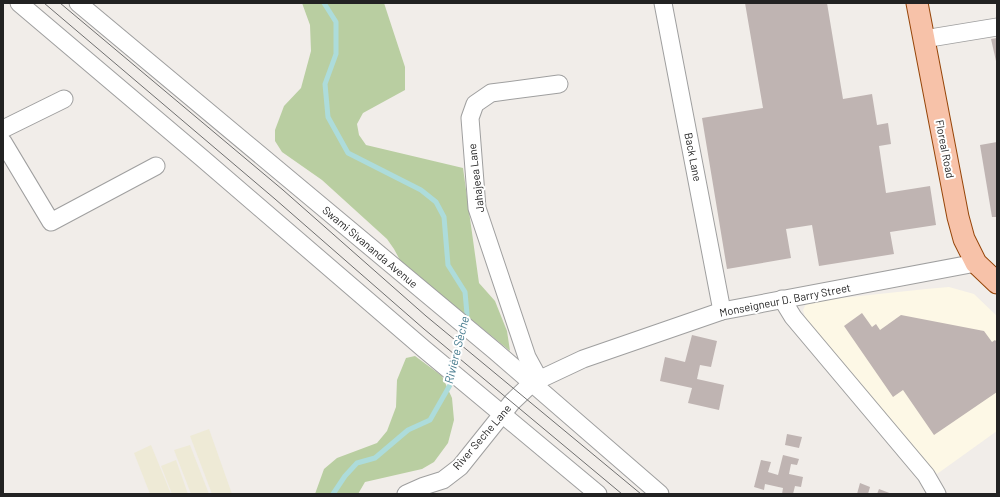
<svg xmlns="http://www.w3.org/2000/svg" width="1000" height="497" font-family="Barlow,sans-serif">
  <rect width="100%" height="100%" fill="#f1ede9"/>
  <path fill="#fdf8e6" d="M949,287l25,7 23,22v115l-60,43 -130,-150 -4,-14 3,-6 7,-3 113,-12z"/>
  <g fill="#eeead6">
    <path d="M209,429l23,65h-20l-22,-58z"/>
    <path d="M151,445l20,49h-21l-16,-41z"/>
    <path d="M190,445l19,49h-18l-17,-44z"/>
    <path d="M176,460l12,34h-16l-11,-28z"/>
  </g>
  <g fill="#b9cea1">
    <path d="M302,3h82l21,64v23l-42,23 -6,11 2,11 7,10 97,23 16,115 16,18 12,30 3,20 -109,-89 -7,-13 -7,-10 -65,-59 -40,-28 -7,-11v-11l9,-24 17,-18 10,-37 -1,-26z"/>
    <path d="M415,356l27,20 10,22 2,22 -6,23 -14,19 -12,7 -57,13 -7,12h-43l9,-25 13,-11 40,-15 10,-12 9,-24 1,-27 9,-22z"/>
  </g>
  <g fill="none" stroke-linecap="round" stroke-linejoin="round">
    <g stroke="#addcdb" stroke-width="5">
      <path d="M324,3l12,19v32l-11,30 3,33 20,36 73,37 15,12 8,15 4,48 17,27 2,22 -13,55"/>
      <path d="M333,494l12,-18 12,-13 18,-5 33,-28 22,-10 20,-35 2,-8"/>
    </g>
  </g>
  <g fill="#bfb4b2">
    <path d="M745,3h82l16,96 29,-5 5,31 11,-2 3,21 -12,2 7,47 44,-7 6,39 -46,7 4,22 -75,12 -7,-41 -26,4 5,29 -64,11 -25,-151 61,-10z"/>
    <path d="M997,38v23h-1l-5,-22z"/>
    <path d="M997,142v75h-5l-12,-72z"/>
    <path d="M862,313l10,14 4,-3 4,6 21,-15 83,16 8,11 3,-2 2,2v50l-63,43 -31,-45 -10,7 -49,-71z"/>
    <path d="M692,335l25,6 -6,26 -11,-2 -3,14 27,6 -5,25 -31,-7 4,-15 -32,-7 5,-24 20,5z"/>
    <path d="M787,434l15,3 -3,11 -14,-3z"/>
    <path d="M783,455l16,4 -2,6 -6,-1 -2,10 14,3 -2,10 -6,-1 -2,8h-11l1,-6 -18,-4 -1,6 -10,-3 7,-27 10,2 -3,10 10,3z"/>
    <path d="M860,483l10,4 -2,7h-11z"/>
    <path d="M879,489l13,5h-15z"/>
  </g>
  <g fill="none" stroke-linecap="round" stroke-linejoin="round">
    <g stroke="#9f9f9f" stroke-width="19">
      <g id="minor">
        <path d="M19,3l183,155 222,191 174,145"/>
        <path d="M78,3l417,348 165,143"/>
        <path d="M663,3l59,308"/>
        <path d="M924,39l73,-12"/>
        <path d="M3,129l61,-30"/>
        <path d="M3,142l48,80 105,-56"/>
        <path d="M782,299l11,18 133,158 11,19"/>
        <path d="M539,379l-12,-22 -50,-149 -7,-90 5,-14 16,-11 68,-9"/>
        <path d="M406,494l18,-8 19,-6 17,-13 52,-65 20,-19 51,-24 139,-48 254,-48"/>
      </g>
    </g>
    <g stroke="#964509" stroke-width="23">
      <path id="major" d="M917,3l41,214 6,22 12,24 21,20"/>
    </g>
    <use href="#minor" stroke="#fff" stroke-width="17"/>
    <use href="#major" stroke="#f7c2a9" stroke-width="21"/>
    <g stroke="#707070" stroke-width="1">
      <path d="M44,3l231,196 149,130 198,165"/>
      <path d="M60,3l223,187 143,126 215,178"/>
    </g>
  </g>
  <g text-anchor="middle" stroke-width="4" stroke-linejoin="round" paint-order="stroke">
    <g font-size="11" fill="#222" stroke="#fff">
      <text transform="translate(945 149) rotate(79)" y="4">Floreal Road</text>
      <text transform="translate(693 157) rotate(79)" y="4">Back Lane</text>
      <text transform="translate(476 178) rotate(-97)" y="4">Jahajeea Lane</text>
      <text transform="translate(370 247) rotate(40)" y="4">Swami Sivananda Avenue</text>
      <text transform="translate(785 300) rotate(-11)" y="4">Monseigneur D. Barry Street</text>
      <text transform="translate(482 437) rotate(-49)" y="4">River Seche Lane</text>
    </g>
    <g font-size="12" font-style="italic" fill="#467b8e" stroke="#fff">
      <text transform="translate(457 350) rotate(-76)" y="4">Rivière Sèche</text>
    </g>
  </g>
  <rect width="1000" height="497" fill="none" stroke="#222222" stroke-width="8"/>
</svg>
